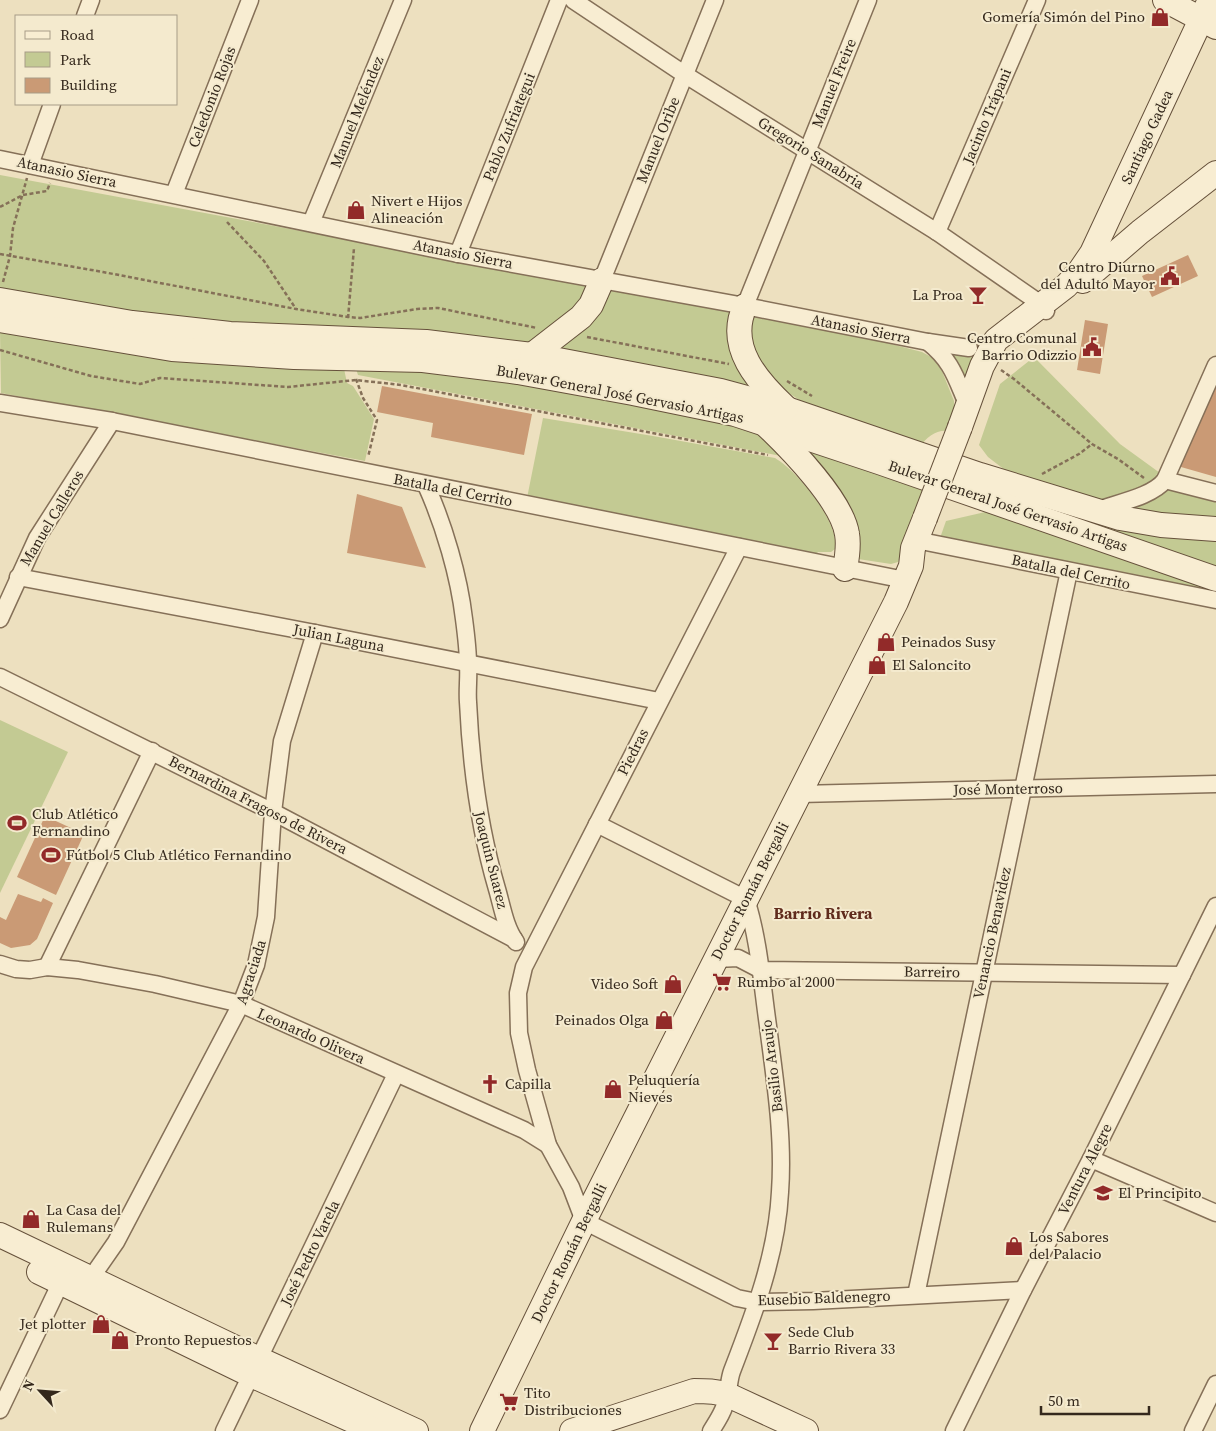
<svg xmlns="http://www.w3.org/2000/svg" width="1216" height="1431" font-family="'Source Serif 4',serif">
  <rect width="100%" height="100%" fill="#ede0bf"/>
  <g fill="#c3ca93">
    <path d="M0,175l586,109 3,2 -2,14 -60,45 -342,-24 -185,-31z"/>
    <path d="M611,290l118,21 2,1 29,80 -206,-44z"/>
    <path d="M751,315l109,21 62,16 11,6 9,13 12,30v10l-5,20c-12,-2 -23,6 -28,15l-105,-35 -38,-25 -20,-22 -11,-44z"/>
    <path d="M0,330l343,34 4,19 6,3 21,33 -9,42 -364,-68z"/>
    <path d="M949,349l32,5 -13,34z"/>
    <path d="M1034,357l86,87 40,29 56,15v34l-55,-6 -147,-39 -26,-20 -9,-12 21,-61z"/>
    <path d="M355,366l162,15 240,50 24,25 -423,-81z"/>
    <path d="M543,418l110,18 122,22c22,13 65,64 60,91l-4,3h-13l-3,3 -288,-57z"/>
    <path d="M796,442l132,44 -30,76 -7,2 -33,-5z"/>
    <path d="M974,479l242,58v33l-89,-31z"/>
    <path d="M994,510l222,79v4l-276,-55 6,-17z"/>
    <path d="M0,720l68,32 -68,141z"/>
  </g>
  <g fill="#ca9a75">
    <path d="M1188,255l10,21 -46,21 -10,-21z"/>
    <path d="M1085,320l23,4 -8,50 -23,-4z"/>
    <path d="M1216,375v102l-42,-12z"/>
    <path d="M382,386l150,28 -8,41 -93,-18 2,-14 -56,-11z"/>
    <path d="M357,494l45,13 24,61 -79,-15z"/>
    <path d="M45,816l39,18 -28,61 -39,-18z"/>
    <path d="M18,894l23,8 2,-4 10,5 -16,36 -7,6 -19,3 -11,-5v-26l6,3z"/>
  </g>
  <g fill="none" stroke-linecap="round" stroke-linejoin="round">
    <g stroke="#857058" stroke-width="19">
      <g id="street">
        <path d="M573,0l111,74 253,158 104,72 5,7"/>
        <path d="M85,16l6,-16"/>
        <path d="M0,159l458,95 287,52 183,36 41,6"/>
        <path d="M30,165l22,-61"/>
        <path d="M174,194l76,-194"/>
        <path d="M311,223l92,-223"/>
        <path d="M937,232l100,-232"/>
        <path d="M458,254l101,-254"/>
        <path d="M602,280l113,-280"/>
        <path d="M745,306l123,-306"/>
        <path d="M928,342c25,20 28,37 40,64"/>
        <path d="M0,403l112,18 793,159"/>
        <path d="M1165,480l51,13"/>
        <path d="M426,485c18,40 33,91 38,134 2,15 4,31 4,46 1,12 -1,25 0,37 3,64 11,126 29,187 5,17 8,38 19,53"/>
        <path d="M1095,511c21,-8 57,-14 70,-31l51,-115"/>
        <path d="M926,542l290,58"/>
        <path d="M739,547l-215,420 -6,26 1,40 8,37 21,75 23,42 13,34 153,77 20,4 56,-1 210,-11"/>
        <path d="M18,577l297,56 344,68"/>
        <path d="M0,619l37,-81 75,-117"/>
        <path d="M0,677l273,135 241,127"/>
        <path d="M799,794l417,-10"/>
        <path d="M597,824l149,75c13,41 16,85 22,127 7,55 16,111 12,166 -3,62 -26,122 -48,179 -3,8 -3,17 -5,26 -2,12 -9,23 -16,34"/>
        <path d="M716,959l22,-1 23,12 421,5"/>
        <path d="M0,964l16,5 14,1 17,-3 31,3 77,14 86,20 283,126 24,15"/>
        <path d="M47,967l105,-216"/>
        <path d="M1091,1159l125,54"/>
        <path d="M91,1278l25,-36 125,-238 15,-39 10,-48 7,-105 9,-71 33,-108"/>
        <path d="M916,1295l153,-724"/>
        <path d="M0,1410l61,-128"/>
        <path d="M224,1431l172,-357"/>
        <path d="M954,1431l69,-141 68,-131 125,-253"/>
        <path d="M1193,1431l23,-47"/>
      </g>
    </g>
    <g stroke="#66513b" stroke-width="26">
      <g id="secondary">
        <path d="M1165,0l51,27"/>
        <path d="M1083,281l57,-49 76,-59"/>
        <path d="M0,300l132,23 98,11 196,8 106,13 189,36 66,18 193,66 140,43 41,7 55,4"/>
        <path d="M745,306c-19,41 13,76 41,102"/>
        <path d="M0,320l172,29 122,8 129,3 95,12 115,21 102,21 144,48 337,117"/>
        <path d="M532,355l49,-38 10,-12 11,-25"/>
        <path d="M767,426c24,23 75,75 80,108 2,11 0,24 -2,35"/>
        <path d="M960,427l22,-61 14,-26 70,-54 13,-14 13,-19 118,-253"/>
        <path d="M0,1235l259,124 157,72"/>
        <path d="M39,1272l212,103 125,56"/>
        <path d="M482,1431l102,-210 312,-619 15,-36 2,-18 12,-30"/>
        <path d="M572,1431l122,-40c12,0 22,0 34,4l78,36"/>
      </g>
    </g>
    <g stroke="#857058" stroke-width="2.5" stroke-dasharray="4 2.5" stroke-linecap="butt">
      <path d="M0,207l23,-12 24,-4 3,-8"/>
      <path d="M227,222l37,39 32,48"/>
      <path d="M0,254l103,18 193,37 52,8 12,1 57,-9 21,-1 99,20"/>
      <path d="M3,282l7,-26 3,-28 14,-50"/>
      <path d="M348,318l6,-70"/>
      <path d="M587,337l142,27"/>
      <path d="M0,350l91,26 49,8 20,-6 128,9 68,-7 45,5 367,70"/>
      <path d="M1001,370l13,9 78,65 26,15 26,19"/>
      <path d="M356,379l7,19 14,22 -9,37"/>
      <path d="M787,381l25,15"/>
      <path d="M1042,474l37,-20 13,-10"/>
    </g>
    <use href="#street" stroke="#f8edd2" stroke-width="16"/>
    <use href="#secondary" stroke="#f8edd2" stroke-width="24"/>
    <g stroke="#66513b" stroke-width="26" stroke-linecap="butt">
      <path id="secondary-bridge" d="M925,518l35,-91"/>
    </g>
    <use href="#secondary-bridge" stroke="#f8edd2" stroke-width="24"/>
  </g>
  <defs>
    <g id="shop-bare" transform="scale(1.5)"><path d="M-5-2.5h2.3a2.7 3.5 0 0 1 5.4 0H5L5.5 6h-11ZM-1.5-2.5h3a1.5 2.3 0 0 0-3 0Z" fill="#922a29" stroke="#f4eace" stroke-width="2.5" paint-order="stroke"/></g>
    <g id="civic-bare" transform="scale(1.5)"><path d="M-.6-6.5H3V-4.5H.6V-3L4-1V1h2V6H-6V1h2V-1L-.6-3ZM-1.2 2.5V6h2.4V2.5Z" fill="#922a29" stroke="#f4eace" stroke-width="2.5" paint-order="stroke"/></g>
    <g id="bar-bare" transform="scale(1.5)"><path d="M-6-5H6L.8 .8V4.5H3.5V6h-7V4.5H-.8V.8Z" fill="#922a29" stroke="#f4eace" stroke-width="2.5" paint-order="stroke"/></g>
    <g id="stadium-bare" transform="scale(1.5)"><path d="M0-5a6.5 5 0 1 0 0 10a6.5 5 0 1 0 0-10ZM-3.5-1.8h7v3.6h-7Z" fill="#922a29" stroke="#f4eace" stroke-width="2.5" paint-order="stroke"/></g>
    <g id="supermarket-bare" transform="scale(1.5)"><path d="M-6-5.5h2.5l.6 2H6L4.5 2H-2.5L-4.4-4H-6ZM-1.5 3.2a1.3 1.3 0 1 0 .1 0ZM3 3.2a1.3 1.3 0 1 0 .1 0Z" fill="#922a29" stroke="#f4eace" stroke-width="2.5" paint-order="stroke"/></g>
    <g id="church-bare" transform="scale(1.5)"><path d="M-1.2-6h2.4v3.5h3.3v2.4h-3.3V6h-2.4V-.1h-3.3v-2.4h3.3Z" fill="#922a29" stroke="#f4eace" stroke-width="2.5" paint-order="stroke"/></g>
    <g id="school-bare" transform="scale(1.5)"><path d="M0-5L7-2L0 1L-7-2ZM-4 1L0 2.5L4 1V4Q0 6-4 4Z" fill="#922a29" stroke="#f4eace" stroke-width="2.5" paint-order="stroke"/></g>
  </defs>
  <g fill-rule="evenodd">
    <use href="#shop-bare" x="1160" y="17"/>
    <use href="#shop-bare" x="356" y="210"/>
    <use href="#civic-bare" x="1170" y="276"/>
    <use href="#bar-bare" x="978" y="295"/>
    <use href="#civic-bare" x="1092" y="347"/>
    <use href="#shop-bare" x="886" y="642"/>
    <use href="#shop-bare" x="877" y="665"/>
    <use href="#stadium-bare" x="17" y="823"/>
    <use href="#stadium-bare" x="51" y="855"/>
    <use href="#supermarket-bare" x="722" y="982"/>
    <use href="#shop-bare" x="673" y="984"/>
    <use href="#shop-bare" x="664" y="1020"/>
    <use href="#church-bare" x="490" y="1084"/>
    <use href="#shop-bare" x="613" y="1089"/>
    <use href="#school-bare" x="1103" y="1193"/>
    <use href="#shop-bare" x="31" y="1219"/>
    <use href="#shop-bare" x="1014" y="1246"/>
    <use href="#shop-bare" x="101" y="1324"/>
    <use href="#shop-bare" x="120" y="1340"/>
    <use href="#bar-bare" x="773" y="1341"/>
    <use href="#supermarket-bare" x="509" y="1402"/>
  </g>
  <g text-anchor="middle" stroke-width="4" stroke-linejoin="round" paint-order="stroke">
    <g font-size="15" fill="#34281c" stroke="#f4eace" text-anchor="start">
      <text x="1145" y="22" text-anchor="end">Gomería Simón del Pino</text>
      <text x="371" y="206">Nivert e Hijos<tspan x="371" dy="17">Alineación</tspan></text>
      <text x="1155" y="272" text-anchor="end">Centro Diurno<tspan x="1155" dy="17">del Adulto Mayor</tspan></text>
      <text x="963" y="300" text-anchor="end">La Proa</text>
      <text x="1077" y="343" text-anchor="end">Centro Comunal<tspan x="1077" dy="17">Barrio Odizzio</tspan></text>
      <text x="901" y="647">Peinados Susy</text>
      <text x="892" y="670">El Saloncito</text>
      <text x="32" y="819">Club Atlético<tspan x="32" dy="17">Fernandino</tspan></text>
      <text x="66" y="860">Fútbol 5 Club Atlético Fernandino</text>
      <text x="737" y="987">Rumbo al 2000</text>
      <text x="658" y="989" text-anchor="end">Video Soft</text>
      <text x="649" y="1025" text-anchor="end">Peinados Olga</text>
      <text x="628" y="1085">Peluquería<tspan x="628" dy="17">Nieves</tspan></text>
      <text x="505" y="1089">Capilla</text>
      <text x="1118" y="1198">El Principito</text>
      <text x="46" y="1215">La Casa del<tspan x="46" dy="17">Rulemans</tspan></text>
      <text x="1029" y="1242">Los Sabores<tspan x="1029" dy="17">del Palacio</tspan></text>
      <text x="86" y="1329" text-anchor="end">Jet plotter</text>
      <text x="788" y="1337">Sede Club<tspan x="788" dy="17">Barrio Rivera 33</tspan></text>
      <text x="135" y="1345">Pronto Repuestos</text>
      <text x="524" y="1398">Tito<tspan x="524" dy="17">Distribuciones</tspan></text>
    </g>
    <g font-size="15" fill="#34281c" stroke="#f4eace">
      <text transform="translate(834 83) rotate(-68)" y="5">Manuel Freire</text>
      <text transform="translate(212 97) rotate(-69)" y="5">Celedonio Rojas</text>
      <text transform="translate(357 112) rotate(-68)" y="5">Manuel Meléndez</text>
      <text transform="translate(987 116) rotate(-67)" y="5">Jacinto Trápani</text>
      <text transform="translate(509 127) rotate(-68)" y="5">Pablo Zufriategui</text>
      <text transform="translate(1147 137) rotate(-65)" y="5">Santiago Gadea</text>
      <text transform="translate(658 140) rotate(-68)" y="5">Manuel Oribe</text>
      <text transform="translate(811 153) rotate(32)" y="5">Gregorio Sanabria</text>
      <text transform="translate(67 172) rotate(12)" y="5">Atanasio Sierra</text>
      <text transform="translate(463 254) rotate(11)" y="5">Atanasio Sierra</text>
      <text transform="translate(861 329) rotate(11)" y="5">Atanasio Sierra</text>
      <text transform="translate(620 394) rotate(11)" y="5">Bulevar General José Gervasio Artigas</text>
      <text transform="translate(453 490) rotate(11)" y="5">Batalla del Cerrito</text>
      <text transform="translate(1008 506) rotate(19)" y="5">Bulevar General José Gervasio Artigas</text>
      <text transform="translate(52 518) rotate(-59)" y="5">Manuel Calleros</text>
      <text transform="translate(1071 572) rotate(12)" y="5">Batalla del Cerrito</text>
      <text transform="translate(339 638) rotate(11)" y="5">Julian Laguna</text>
      <text transform="translate(633 752) rotate(-63)" y="5">Piedras</text>
      <text transform="translate(1008 789) rotate(-1)" y="5">José Monterroso</text>
      <text transform="translate(258 805) rotate(27)" y="5">Bernardina Fragoso de Rivera</text>
      <text transform="translate(491 860) rotate(76)" y="5">Joaquin Suarez</text>
      <text transform="translate(750 891) rotate(-63)" y="5">Doctor Román Bergalli</text>
      <text transform="translate(992 933) rotate(-78)" y="5">Venancio Benavidez</text>
      <text transform="translate(251 972) rotate(-72)" y="5">Agraciada</text>
      <text transform="translate(932 972) rotate(1)" y="5">Barreiro</text>
      <text transform="translate(311 1036) rotate(24)" y="5">Leonardo Olivera</text>
      <text transform="translate(772 1066) rotate(-97)" y="5">Basilio Araujo</text>
      <text transform="translate(1085 1169) rotate(-63)" y="5">Ventura Alegre</text>
      <text transform="translate(310 1253) rotate(-64)" y="5">José Pedro Varela</text>
      <text transform="translate(569 1253) rotate(-64)" y="5">Doctor Román Bergalli</text>
      <text transform="translate(824 1298) rotate(-2)" y="5">Eusebio Baldenegro</text>
    </g>
    <g font-size="16" font-weight="bold" fill="#602b1c" stroke="#f4eace">
      <text x="823" y="919">Barrio Rivera</text>
    </g>
  </g>
  <rect x="15" y="15" width="162" height="90" fill="#f4eace" stroke="#a79c87"/>
  <rect x="25" y="31" width="25" height="8" fill="#f8edd2" stroke="#a79c87"/>
  <text x="60" y="40" font-size="15" fill="#34281c">Road</text>
  <rect x="25" y="52" width="25" height="15" fill="#c3ca93" stroke="#a79c87"/>
  <text x="60" y="65" font-size="15" fill="#34281c">Park</text>
  <rect x="25" y="78" width="25" height="15" fill="#ca9a75" stroke="#a79c87"/>
  <text x="60" y="90" font-size="15" fill="#34281c">Building</text>
  <g transform="translate(40 1391) rotate(296)" stroke="#f4eace" stroke-width="4" paint-order="stroke">
  <path d="M0-4L9 19L0 12L-9 19Z" fill="#34281c"/>
  <text y="-8" font-size="14" font-weight="bold" text-anchor="middle" fill="#34281c">N</text>
  </g>
  <path d="M1041 1406v8h108v-8" fill="none" stroke="#34281c" stroke-width="2.5"/>
  <text x="1048" y="1406" font-size="15" fill="#34281c" stroke="#f4eace" stroke-width="4" paint-order="stroke">50 m</text>
</svg>
